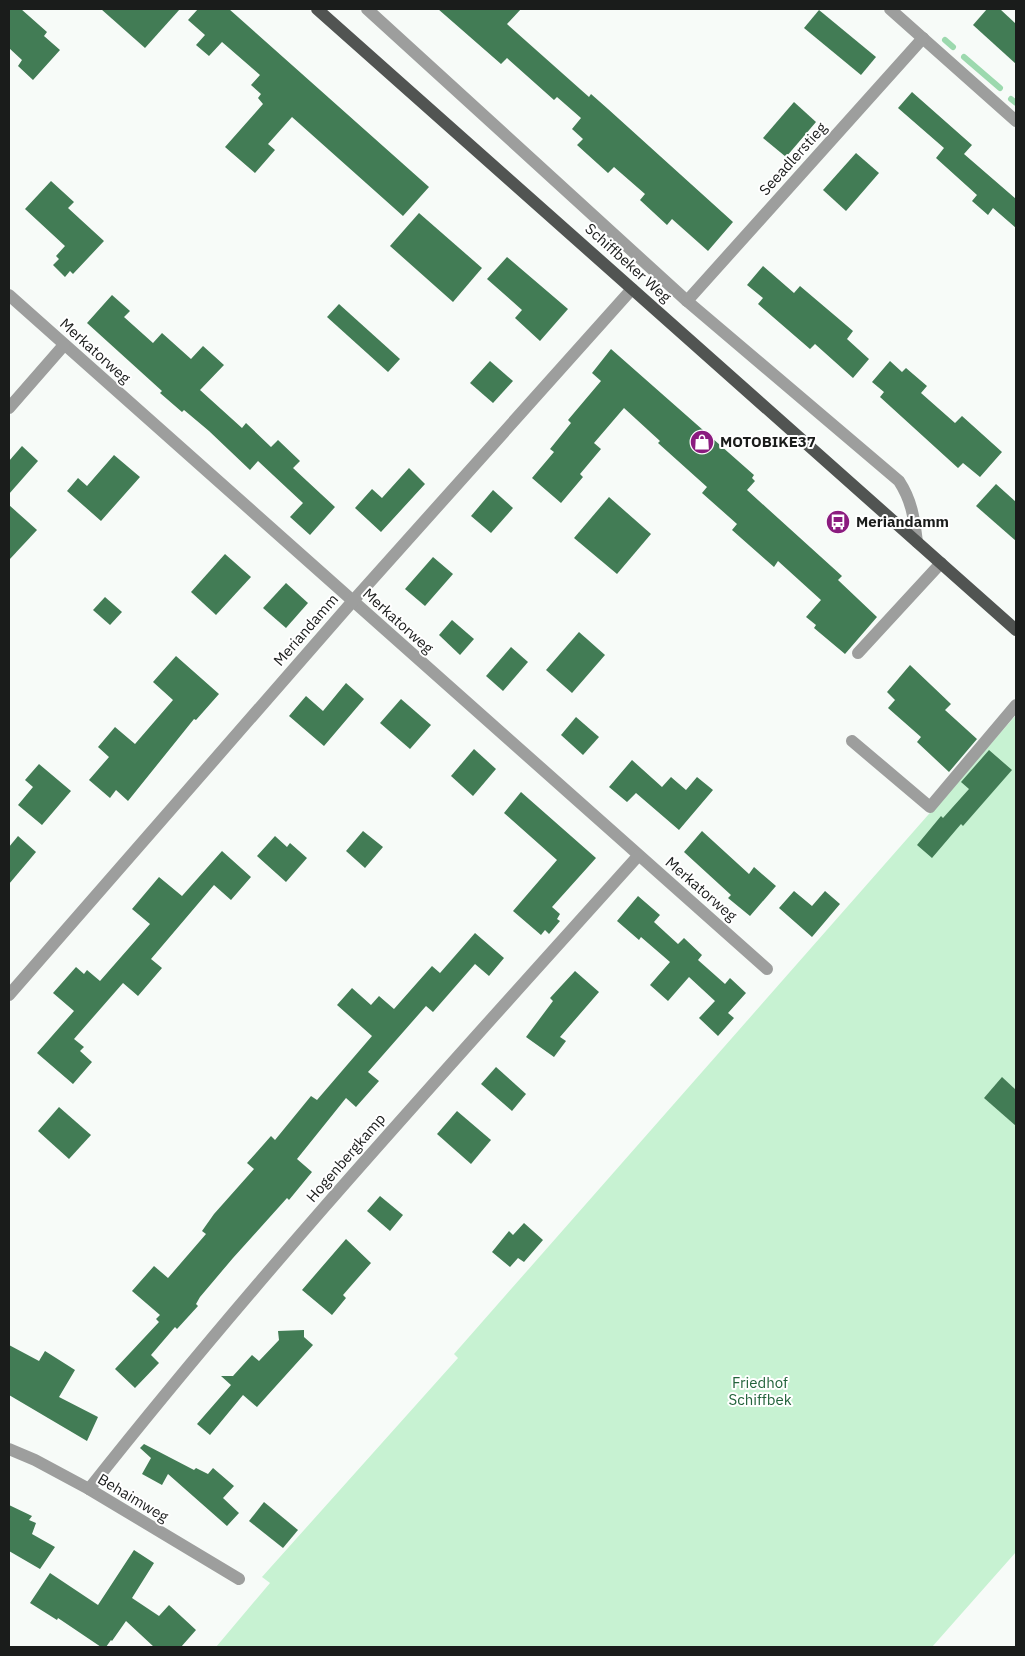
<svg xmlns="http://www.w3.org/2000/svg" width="1025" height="1656" font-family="'IBM Plex Sans',sans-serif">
  <rect width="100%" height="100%" fill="#f7fbf8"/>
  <path fill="#c7f2d2" d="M1016,715v837l-84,95h-716l54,-64 -8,-6 196,-219 -4,-4z"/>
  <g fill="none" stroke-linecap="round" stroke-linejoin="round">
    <g stroke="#9cd9ae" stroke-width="6">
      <path d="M945,40l8,7"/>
      <path d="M964,57l36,31"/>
      <path d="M1011,99l5,4"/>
    </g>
  </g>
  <g fill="#427c55">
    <path d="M9,9h12l26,23 -3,4 16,14 -27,30 -15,-14 4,-6 -13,-12z"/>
    <path d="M101,9h79l-35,39z"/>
    <path d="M198,9h31l200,178 -26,29 -111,-99 -24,27 7,6 -20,23 -30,-26 38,-43 -5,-6 3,-4 -10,-9 9,-10 -38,-33 -13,14 -13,-11 9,-10 -17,-15z"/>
    <path d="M438,9h83l-14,15 82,73 2,-3 17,15 125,113 -25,29 -36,-32 -5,6 -27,-25 5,-6 -31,-27 -6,6 -31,-28 6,-6 -11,-10 9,-11 -24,-21 -3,3 -47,-42 -6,6z"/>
    <path d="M987,9h13l16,15v40l-43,-39z"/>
    <path d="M819,10l57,47 -15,18 -57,-47z"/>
    <path d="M912,92l60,53 -8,9 52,45v29l-23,-20 -5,7 -16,-14 5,-6 -41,-37 8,-10 -46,-40z"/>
    <path d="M794,102l22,20 -30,35 -23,-19z"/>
    <path d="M856,153l23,20 -33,38 -23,-21z"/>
    <path d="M51,181l23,21 -6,6 36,33 -31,33 -3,-3 -5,6 -12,-12 6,-6 -3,-3 9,-10 -40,-37z"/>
    <path d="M419,213l63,55 -29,34 -63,-56z"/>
    <path d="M507,257l61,52 -28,32 -25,-23 7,-8 -35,-31z"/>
    <path d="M763,266l31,27 6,-7 53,45 -6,8 22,20 -16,19 -38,-34 -5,5 -52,-45 5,-6 -16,-13z"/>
    <path d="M112,295l18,16 -6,6 29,26 9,-10 29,26 12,-13 21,19 -24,25 42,38 4,-5 25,24 7,-7 22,21 -7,7 42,39 -25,28 -20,-18 13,-14 -45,-42 -8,9 -41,-39 -25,-21 -2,2 -22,-19 2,-2 -75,-68z"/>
    <path d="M339,304l61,55 -12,13 -61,-55z"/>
    <path d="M611,349l143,126 -2,3 3,3 -8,9 95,86 -4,4 39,37 -32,37 -31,-26 2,-3 -10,-8 15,-17 -43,-39 -4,6 -42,-37 5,-6 -35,-31 5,-6 -49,-44 2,-2 -36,-33 -30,35 7,6 -21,25 3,3 -22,26 -29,-25 22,-26 -4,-3 21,-26 -3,-3 33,-39 -9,-8z"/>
    <path d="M490,361l23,20 -20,22 -23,-20z"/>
    <path d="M890,361l12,11 4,-4 21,18 -6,7 34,30 7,-7 40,36 -22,25 -17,-14 -5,5 -78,-71 4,-5 -12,-10z"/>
    <path d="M22,446l16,15 -29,33v-33z"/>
    <path d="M114,455l26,22 -39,44 -34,-30 11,-13 9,8z"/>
    <path d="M409,468l16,16 -44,48 -26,-24 17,-19 10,9z"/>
    <path d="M996,484l20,18v39l-40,-35z"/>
    <path d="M493,490l20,18 -22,25 -20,-17z"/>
    <path d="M609,497l42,37 -34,40 -43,-36z"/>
    <path d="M9,505l28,25 -28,30z"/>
    <path d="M225,554l26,23 -35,38 -25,-23z"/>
    <path d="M433,557l20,17 -28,32 -20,-17z"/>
    <path d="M286,583l22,20 -22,25 -23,-20z"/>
    <path d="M105,597l17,15 -12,13 -17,-15z"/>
    <path d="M452,620l22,19 -14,16 -21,-20z"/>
    <path d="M579,632l26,23 -33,38 -26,-23z"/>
    <path d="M511,647l17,15 -25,29 -17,-15z"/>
    <path d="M176,656l43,38 -23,26 -2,-1 -66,82 -12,-11 -6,8 -21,-18 20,-23 -11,-10 17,-20 20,17 38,-44 -20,-18z"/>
    <path d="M910,665l41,39 -6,6 32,29 -28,33 -32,-30 4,-5 -33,-29 7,-8 -8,-8z"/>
    <path d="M346,683l18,16 -40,47 -35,-30 17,-20 17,15z"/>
    <path d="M401,699l30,26 -21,24 -30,-26z"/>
    <path d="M576,717l23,20 -16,18 -22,-20z"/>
    <path d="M474,749l22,20 -23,27 -22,-20z"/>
    <path d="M989,750l23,20 -49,56 -2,-2 -29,34 -15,-13 24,-29 2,2 26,-29 -8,-7z"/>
    <path d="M632,760l30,27 9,-10 15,13 11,-13 16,13 -34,40 -43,-37 -9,9 -18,-15z"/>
    <path d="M39,764l32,27 -29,34 -24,-20 15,-18 -8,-7z"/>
    <path d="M521,792l75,66 -44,49 8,7 -3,5 3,2 -11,13 -4,-4 -4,5 -28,-24 44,-51 -53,-47z"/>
    <path d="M363,831l20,16 -18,21 -19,-17z"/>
    <path d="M702,831l47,43 5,-7 22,19 -26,30 -22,-18 3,-3 -47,-43z"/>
    <path d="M18,836l18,16 -27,32v-37z"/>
    <path d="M275,836l12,11 3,-4 17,15 -21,24 -29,-26z"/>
    <path d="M222,851l29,26 -20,23 -17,-15 -63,74 11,9 -24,28 -15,-13 -49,56 10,8 -4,4 12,11 -19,22 -36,-31 37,-42 -21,-18 23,-26 8,7 3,-4 13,11 50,-57 -18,-15 27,-32 23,19z"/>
    <path d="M794,891l18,15 13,-15 15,13 -28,33 -33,-29z"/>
    <path d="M638,896l22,19 -6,7 24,22 6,-6 18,17 -4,5 27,24 5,-6 16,15 -18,20 6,5 -16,18 -19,-18 16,-17 -26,-24 -21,24 -18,-16 20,-23 -29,-25 -2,3 -22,-19z"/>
    <path d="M475,933l29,25 -15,18 -14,-12 -42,48 -7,-6 -58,66 11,9 -23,26 -10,-9 -49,61 15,13 -23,28 -2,-2 -54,60 -33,39 -4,7 2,2 -21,23 -2,-2 -24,28 8,8 -24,25 -20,-19 44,-47 -3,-3 4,-4 -28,-24 22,-25 14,12 38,-44 -4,-3 12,-17 40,-45 -7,-6 24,-27 4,4 36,-44 6,4 55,-64 -35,-31 15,-17 19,17 8,-9 15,13 38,-43 8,7z"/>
    <path d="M575,971l24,21 -39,45 6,4 -12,16 -28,-20 27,-36 -3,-3z"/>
    <path d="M496,1067l30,27 -14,17 -31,-27z"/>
    <path d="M1002,1077l14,13v36l-32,-28z"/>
    <path d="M59,1107l32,28 -22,24 -31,-28z"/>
    <path d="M457,1111l34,29 -20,24 -34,-30z"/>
    <path d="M380,1196l23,19 -13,16 -23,-20z"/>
    <path d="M524,1223l19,17 -19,22 -6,-4 -8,9 -18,-15 17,-21 4,4z"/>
    <path d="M346,1239l25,24 -28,32 3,3 -14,17 -30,-25z"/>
    <path d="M304,1330v7l9,8 -56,62 -14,-12 -33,40 -13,-11 34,-39 -10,-9h12l19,-21 7,6 20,-21 -1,-9z"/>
    <path d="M9,1345l30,16 6,-10 30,19 -16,27 39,20 -11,24 -78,-46z"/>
    <path d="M144,1444l50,26 2,-2 12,6 5,-6 21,18 -11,12 16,15 -12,13 -59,-52 -6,11 -20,-11 9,-16 -11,-10z"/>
    <path d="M264,1502l34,28 -15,18 -34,-27z"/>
    <path d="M9,1505l23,11 -3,4 7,3 -4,11 23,13 -15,22 -31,-18z"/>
    <path d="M134,1550l20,13 -22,35 27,18 10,-11 27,25 -15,17h-27l-28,-26 -14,20 -1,-1 -5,7h-5l-43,-29 -1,2 -27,-17 20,-30 48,32z"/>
  </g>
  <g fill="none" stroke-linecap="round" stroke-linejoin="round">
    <g stroke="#9d9e9d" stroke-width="12">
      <path d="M367,9l320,292 212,180c13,20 15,37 18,61"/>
      <path d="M890,9l126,112"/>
      <path d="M9,295l758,674"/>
      <path d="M687,301l236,-263"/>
      <path d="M9,408l55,-63"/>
      <path d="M858,653l83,-90"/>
      <path d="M852,741l78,66 86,-102"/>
      <path d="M9,995l343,-393 280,-313"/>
      <path d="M9,1449l26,11 54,29 150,90"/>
      <path d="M89,1489c173,-219 362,-425 549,-633"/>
    </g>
    <path stroke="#515452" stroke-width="12" d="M317,9l699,621"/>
  </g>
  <defs>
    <g id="shop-disc" transform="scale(1.25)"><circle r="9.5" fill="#8b1c7f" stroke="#fff"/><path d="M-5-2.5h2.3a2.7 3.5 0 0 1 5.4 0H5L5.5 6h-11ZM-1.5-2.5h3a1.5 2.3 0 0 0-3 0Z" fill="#fff"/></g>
    <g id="bus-disc" transform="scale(1.25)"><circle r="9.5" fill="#8b1c7f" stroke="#fff"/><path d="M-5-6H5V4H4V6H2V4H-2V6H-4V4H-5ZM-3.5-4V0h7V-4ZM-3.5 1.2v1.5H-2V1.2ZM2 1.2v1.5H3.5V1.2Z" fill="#fff"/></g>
  </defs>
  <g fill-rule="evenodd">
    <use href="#shop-disc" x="702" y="442"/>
    <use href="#bus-disc" x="838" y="522"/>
  </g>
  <g text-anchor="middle" stroke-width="4" stroke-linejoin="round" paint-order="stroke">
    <g font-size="15" fill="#1a1c1b" stroke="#fff">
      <text transform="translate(793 159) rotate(-48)" y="5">Seeadlerstieg</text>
      <text transform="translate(628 263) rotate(42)" y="5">Schiffbeker Weg</text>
      <text transform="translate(95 351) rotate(42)" y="5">Merkatorweg</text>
      <text transform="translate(398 621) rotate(42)" y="5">Merkatorweg</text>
      <text transform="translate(306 630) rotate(-49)" y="5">Meriandamm</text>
      <text transform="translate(701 889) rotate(41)" y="5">Merkatorweg</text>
      <text transform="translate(346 1158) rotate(-49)" y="5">Hogenbergkamp</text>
      <text transform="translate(133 1498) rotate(31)" y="5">Behaimweg</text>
    </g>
    <g font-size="15" font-weight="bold" fill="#1a1c1b" stroke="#fff" text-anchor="start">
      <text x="720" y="447">MOTOBIKE37</text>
      <text x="856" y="527">Meriandamm</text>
    </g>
    <g font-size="15" fill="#22633b" stroke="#fff">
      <text x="760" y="1388">Friedhof<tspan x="760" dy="17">Schiffbek</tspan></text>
    </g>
  </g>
  <rect width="1025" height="1656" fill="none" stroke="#1a1c1b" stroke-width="20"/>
</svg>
